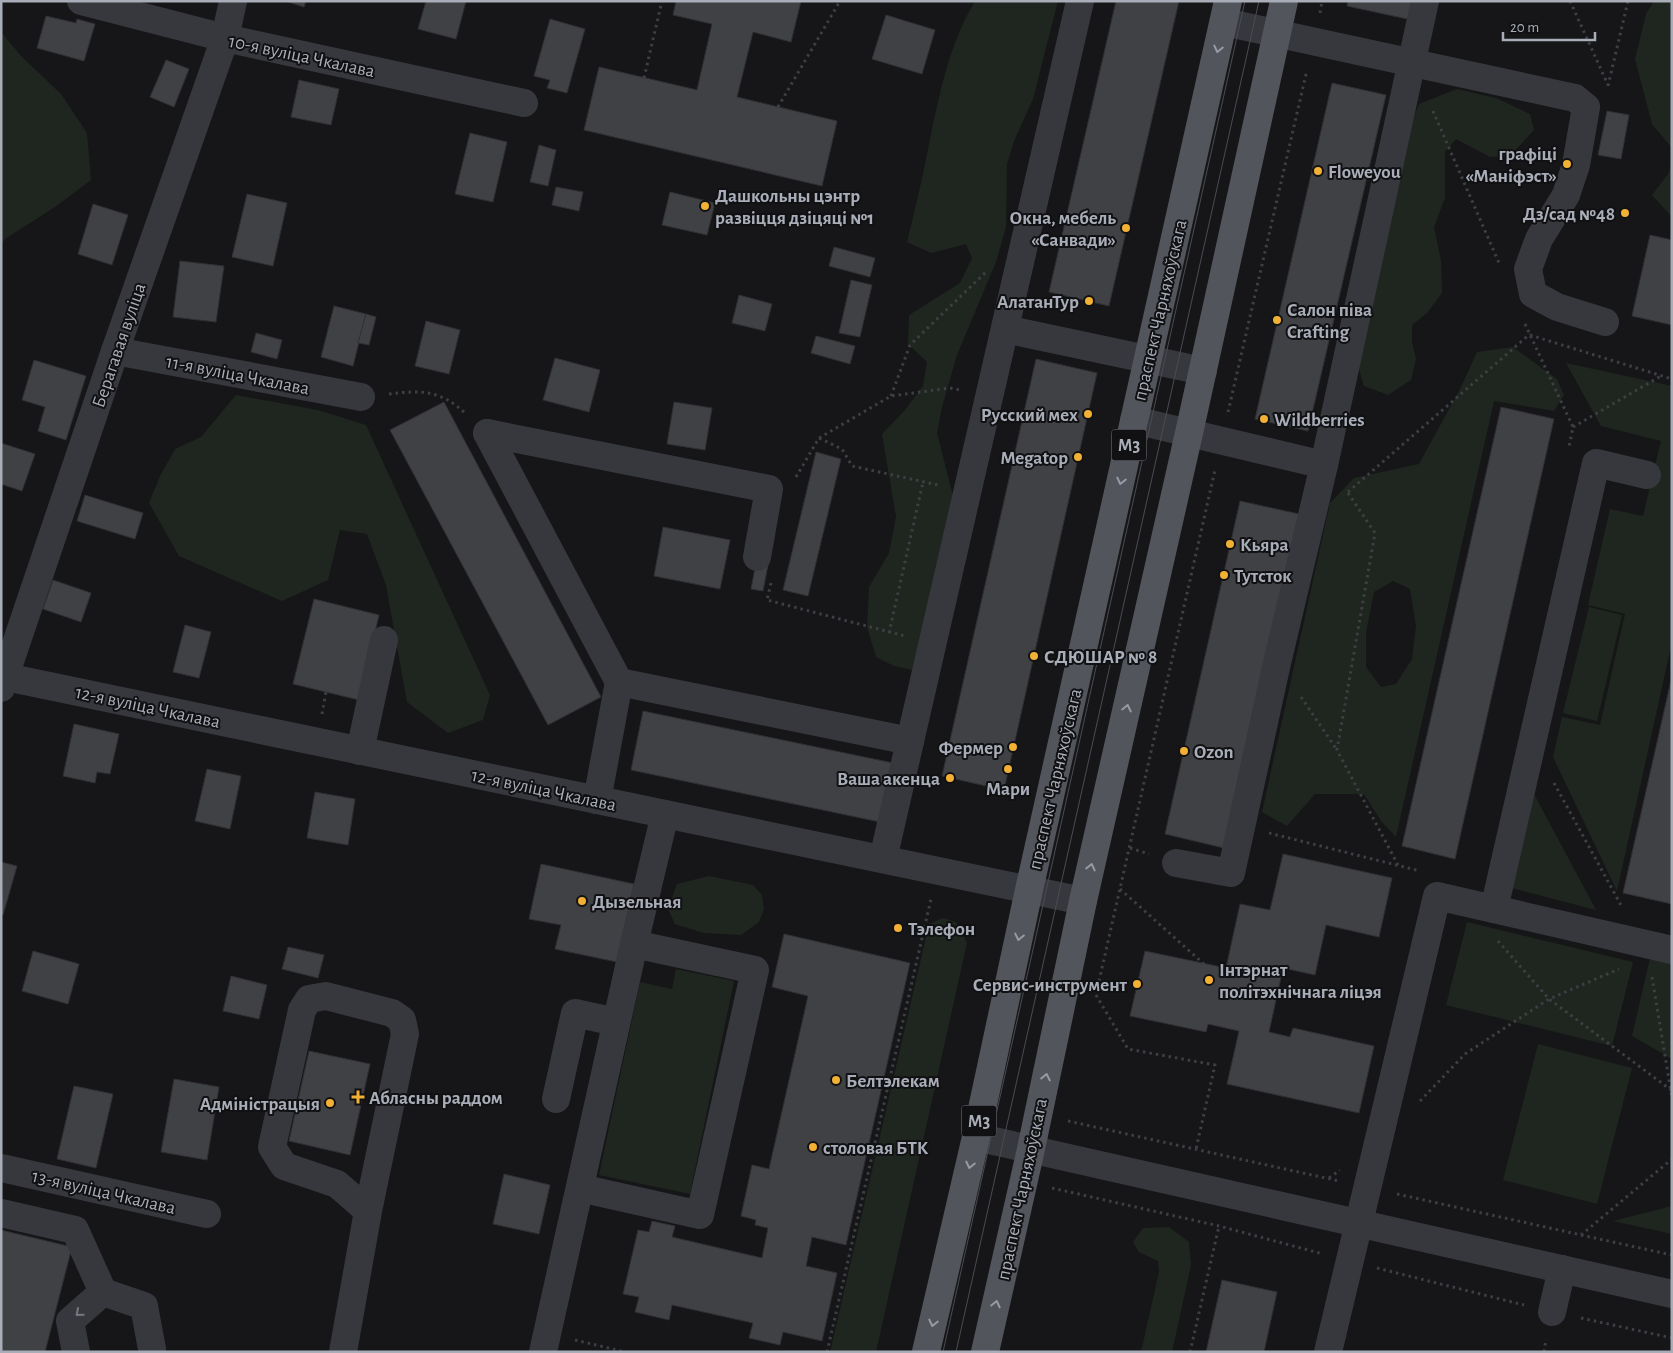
<svg xmlns="http://www.w3.org/2000/svg" width="1673" height="1353" font-family="'Alegreya Sans',sans-serif">
  <rect width="100%" height="100%" fill="#161618"/>
  <g fill="#1e261f" fill-rule="evenodd">
    <path d="M975,1h83l-25,98 -19,42 -7,23 -1,63 -10,35 -39,93 -15,52 -5,26 17,67 -32,172 -28,-6 -18,-9 -9,-30 2,-40 20,-34 7,-36 -14,-83 23,-24 18,-24 4,-24 -19,-18 1,-29 51,-32 12,-25 -6,-14 -35,9 -24,-11c8,-33 16,-65 22,-98 10,-48 20,-100 46,-143z"/>
    <path d="M1654,1h18v147l-20,-24 -17,-65 11,-45z"/>
    <path d="M1,32l21,25 39,37 26,39 4,47 -36,27 -50,32 -4,5z"/>
    <path d="M1457,89l39,9 34,16 4,16 -24,26 -20,1 -34,-18 -11,13v46l-11,29 7,33 1,33 -15,20 -15,12v16l4,18 -5,21 -23,15 -24,-9 -8,-27 43,-206 20,-49z"/>
    <path d="M1672,163v54l-20,-22 16,-21z"/>
    <path d="M1513,347l44,32 7,16 -10,16 -60,-10 -98,436 -15,-16 -17,-27h-49l-28,32 -25,-14 68,-309 24,-25 65,-14 41,-75 17,-37zM1393,581l17,8 6,37 -4,33 -16,25 -15,3 -15,-20v-34l8,-41z"/>
    <path d="M1566,363l106,23v256l-55,249 -64,-134 9,-40 38,8 25,-111 -37,-9 22,-96 33,7 18,-75 -60,-15z"/>
    <path d="M236,395l82,15 48,15 124,270 -7,25 -35,13 -41,-31 -21,-117 -19,-51 -27,-4 -12,50 -46,21 -103,-45 -30,-53 11,-27 15,-27 26,-12z"/>
    <path d="M1589,607l33,8 -25,106 -34,-8z"/>
    <path d="M1534,794l62,116 -84,-22z"/>
    <path d="M709,876l44,9 9,10 2,14 -5,13 -18,13 -37,-2 -29,-9 -7,-15 9,-25z"/>
    <path d="M943,918l13,4 11,21 -91,409h-46l99,-428z"/>
    <path d="M1467,922l166,40 -21,84 -166,-41z"/>
    <path d="M1650,958l22,4v97l-40,-23z"/>
    <path d="M676,969l58,12 -44,213 -91,-19 41,-193 32,7z"/>
    <path d="M1538,1044l94,24 -35,136 -94,-24z"/>
    <path d="M1672,1206v28l-59,-13z"/>
    <path d="M1169,1227l20,15 2,23 -19,87h-31l18,-80 -1,-11 -19,-9 -6,-10 10,-14z"/>
  </g>
  <g fill="#404145" stroke="#303034">
    <path d="M285,1h21l-2,6z"/>
    <path d="M426,1h40l-10,38 -38,-10z"/>
    <path d="M676,1h125l-10,41 -38,-10 -16,65 100,24 -15,65 -238,-56 15,-63 98,23 15,-66 -39,-9z"/>
    <path d="M1116,1h63l-70,305 -60,-14z"/>
    <path d="M1348,1h68l-4,19 -65,-14z"/>
    <path d="M886,15l49,15 -13,44 -50,-15z"/>
    <path d="M46,16l30,7 1,-4 18,5 -11,37 -47,-13z"/>
    <path d="M550,19l35,10 -18,64 -20,-5 3,-8 -16,-4z"/>
    <path d="M166,60l23,9 -15,38 -24,-10z"/>
    <path d="M299,80l40,9 -8,36 -40,-8z"/>
    <path d="M1332,83l54,12 -78,336 -53,-12z"/>
    <path d="M1607,111l22,4 -8,44 -23,-4z"/>
    <path d="M470,133l37,9 -14,60 -38,-8z"/>
    <path d="M539,145l17,5 -8,36 -18,-4z"/>
    <path d="M556,187l27,5 -4,19 -27,-6z"/>
    <path d="M670,192l45,11 -8,32 -45,-10z"/>
    <path d="M247,194l40,9 -14,63 -41,-9z"/>
    <path d="M93,204l35,11 -16,50 -34,-11z"/>
    <path d="M1650,235l22,5v85l-40,-9z"/>
    <path d="M834,247l41,11 -5,19 -41,-11z"/>
    <path d="M180,261l44,5 -8,56 -43,-5z"/>
    <path d="M851,280l21,5 -12,52 -21,-4z"/>
    <path d="M739,295l33,9 -7,27 -33,-8z"/>
    <path d="M334,306l32,8 -13,52 -32,-9z"/>
    <path d="M366,314l10,3 -7,28 -11,-2z"/>
    <path d="M426,321l34,9 -11,44 -34,-8z"/>
    <path d="M256,333l26,7 -5,19 -26,-7z"/>
    <path d="M816,336l39,10 -5,18 -39,-11z"/>
    <path d="M555,358l45,12 -11,42 -46,-12z"/>
    <path d="M1036,359l61,14 -93,417 -62,-14z"/>
    <path d="M34,360l52,16 -20,64 -28,-9 7,-24 -23,-7z"/>
    <path d="M444,402l157,295 -53,28 -158,-295z"/>
    <path d="M674,402l38,6 -7,42 -38,-6z"/>
    <path d="M1501,407l53,12 -99,440 -53,-13z"/>
    <path d="M1,443l34,11 -13,37 -21,-7z"/>
    <path d="M816,452l25,7 -33,137 -25,-6z"/>
    <path d="M85,495l58,18 -8,26 -58,-18z"/>
    <path d="M1240,501l59,13 -75,334 -59,-14z"/>
    <path d="M663,527l67,13 -10,49 -66,-13z"/>
    <path d="M756,563l12,2 -5,26 -12,-2z"/>
    <path d="M53,580l38,13 -10,29 -38,-13z"/>
    <path d="M314,599l65,16 -20,85 -66,-16z"/>
    <path d="M185,625l26,7 -12,46 -26,-6z"/>
    <path d="M1672,676v228l-49,-11z"/>
    <path d="M643,711l250,52 -13,59 -249,-52z"/>
    <path d="M74,724l45,10 -9,40 -13,-2 -2,11 -32,-7z"/>
    <path d="M207,769l34,7 -11,53 -35,-8z"/>
    <path d="M315,792l40,7 -7,46 -41,-7z"/>
    <path d="M1283,854l109,24 -13,59 -53,-12 -11,50 -32,-7 -14,64 21,5 3,-9 81,18 -15,67 -132,-29 12,-53 -31,-7 -2,8 -76,-16 15,-65 81,17 14,-64 30,6z"/>
    <path d="M1,862l16,4 -14,49 -2,-1z"/>
    <path d="M541,864l93,20 -17,78 -62,-13 6,-24 -32,-6z"/>
    <path d="M784,934l126,29 -64,282 -34,-8 -6,29 31,7 -15,68 -39,-9 -3,13 -31,-7 4,-15 -81,-18 -3,15 -34,-8 4,-15 -16,-3 15,-64 11,2 3,-11 23,5 -3,11 90,21 6,-30 -13,-3 1,-5 -15,-4 11,-51 17,4 39,-173 -36,-9z"/>
    <path d="M288,947l36,8 -6,23 -36,-9z"/>
    <path d="M33,951l46,13 -11,40 -46,-13z"/>
    <path d="M231,976l36,9 -8,34 -36,-8z"/>
    <path d="M309,1051l61,13 -20,91 -61,-14z"/>
    <path d="M174,1079l45,8 -12,73 -46,-8z"/>
    <path d="M74,1086l39,8 -17,74 -39,-9z"/>
    <path d="M504,1174l46,11 -11,49 -46,-10z"/>
    <path d="M1,1230l71,17 -27,105h-44z"/>
    <path d="M1222,1280l55,12 -13,60h-58z"/>
  </g>
  <g fill="none" stroke-linecap="round" stroke-linejoin="round">
    <g stroke="#3d3f44" stroke-width="3" stroke-dasharray="2.5 4" stroke-linecap="butt">
      <path d="M1570,1l38,84"/>
      <path d="M1320,13l2,-12"/>
      <path d="M644,78l18,-77"/>
      <path d="M1608,86l20,-85"/>
      <path d="M778,107l62,-106"/>
      <path d="M1433,111l66,152"/>
      <path d="M1525,324l48,103 -4,20"/>
      <path d="M1530,335l142,44"/>
      <path d="M389,394c32,-4 52,-4 77,20"/>
      <path d="M891,396l19,-51 76,-73"/>
      <path d="M1228,412l79,-342"/>
      <path d="M1573,427l88,-51"/>
      <path d="M819,438l72,-42 59,-8 11,2"/>
      <path d="M796,477l23,-39 23,11 10,17 86,19"/>
      <path d="M1348,492l182,-158"/>
      <path d="M1348,493l27,40 -38,217 61,115"/>
      <path d="M771,583l-4,17 138,36"/>
      <path d="M889,633l34,-151"/>
      <path d="M1301,697l36,53"/>
      <path d="M322,714l4,-22"/>
      <path d="M1554,783l68,124"/>
      <path d="M1269,833l151,38"/>
      <path d="M1130,848l19,6"/>
      <path d="M1120,889l84,75"/>
      <path d="M1498,941l51,58 122,91"/>
      <path d="M1652,977l20,121"/>
      <path d="M1099,981l116,-511"/>
      <path d="M1096,995l32,54 87,16 -19,84"/>
      <path d="M1420,1101l45,-47 84,-55 70,-30"/>
      <path d="M1068,1121l271,60"/>
      <path d="M1329,1178l11,-8"/>
      <path d="M1052,1188l167,38 104,28"/>
      <path d="M1397,1194l184,41 91,-76"/>
      <path d="M1581,1235l91,20"/>
      <path d="M1377,1268l147,37"/>
      <path d="M1581,1318l91,20"/>
      <path d="M575,1340l50,12"/>
      <path d="M827,1352l104,-453"/>
      <path d="M1190,1352l29,-126"/>
      <path d="M1544,1352l2,-13"/>
    </g>
    <g stroke="#37383d" stroke-width="28">
      <path d="M81,1l144,37 299,65"/>
      <path d="M1224,22l351,76 11,9 -10,58 -10,30 -27,44 -11,30 5,25 24,13 48,15"/>
      <path d="M1005,329l198,42"/>
      <path d="M115,351l246,46"/>
      <path d="M1134,420l190,45"/>
      <path d="M487,433l132,249 -19,102 -4,16"/>
      <path d="M487,433l282,56 -12,68"/>
      <path d="M6,677l1077,224"/>
      <path d="M619,682l291,59"/>
      <path d="M1,688l114,-337 110,-313 8,-37"/>
      <path d="M360,751l24,-111"/>
      <path d="M883,859l197,-858"/>
      <path d="M1176,863l55,10 46,-210 47,-198 101,-464"/>
      <path d="M1494,909l102,-446 51,12"/>
      <path d="M556,1099l19,-86 41,9"/>
      <path d="M976,1137l696,157"/>
      <path d="M1,1168l206,46"/>
      <path d="M580,1188l120,27 55,-245 -121,-26"/>
      <path d="M1,1213l74,17 28,62"/>
      <path d="M1552,1312l10,-43"/>
      <path d="M76,1352l-6,-31 33,-29 41,14 8,43"/>
      <path d="M343,1352l25,-141 37,-177 -3,-14 -10,-7 -66,-17 -17,3 -7,11 -30,137 12,19 53,18 31,27"/>
      <path d="M543,1352l91,-408 31,-130"/>
      <path d="M1328,1352l109,-456 235,54"/>
    </g>
    <g stroke="#53555c" stroke-width="28">
      <path d="M926,1352l50,-215 53,-247 199,-889"/>
      <path d="M985,1352l46,-203 52,-248 106,-468 95,-432"/>
    </g>
    <g stroke="#4a4c52" stroke-width="1">
      <path d="M943,1352l302,-1351"/>
      <path d="M956,1352l303,-1351"/>
    </g>
  </g>
  <defs><path id="oneway-chevron" d="M-2-3.5L2.5 0L-2 3.5" fill="none" stroke-width="1.6" stroke-linecap="round" stroke-linejoin="round" transform="scale(1.25)"/></defs>
  <g stroke="#979ba6">
    <use href="#oneway-chevron" transform="translate(1218 49) rotate(103)"/>
    <use href="#oneway-chevron" transform="translate(1121 481) rotate(103)"/>
    <use href="#oneway-chevron" transform="translate(1127 708) rotate(-77)"/>
    <use href="#oneway-chevron" transform="translate(1091 867) rotate(-77)"/>
    <use href="#oneway-chevron" transform="translate(1019 937) rotate(102)"/>
    <use href="#oneway-chevron" transform="translate(1046 1077) rotate(-78)"/>
    <use href="#oneway-chevron" transform="translate(970 1165) rotate(103)"/>
    <use href="#oneway-chevron" transform="translate(996 1304) rotate(-77)"/>
    <use href="#oneway-chevron" transform="translate(933 1323) rotate(103)"/>
  </g>
  <use stroke="#757881" href="#oneway-chevron" transform="translate(79 1313) rotate(139)"/>
  <g fill="#f2b134" stroke="#111113" stroke-width="2">
    <circle cx="1567" cy="164" r="5"/>
    <circle cx="1318" cy="171" r="5"/>
    <circle cx="705" cy="206" r="5"/>
    <circle cx="1625" cy="213" r="5"/>
    <circle cx="1126" cy="228" r="5"/>
    <circle cx="1089" cy="301" r="5"/>
    <circle cx="1277" cy="320" r="5"/>
    <circle cx="1088" cy="414" r="5"/>
    <circle cx="1264" cy="419" r="5"/>
    <circle cx="1078" cy="457" r="5"/>
    <circle cx="1230" cy="544" r="5"/>
    <circle cx="1224" cy="575" r="5"/>
    <circle cx="1034" cy="656" r="5"/>
    <circle cx="1013" cy="747" r="5"/>
    <circle cx="1184" cy="751" r="5"/>
    <circle cx="1008" cy="769" r="5"/>
    <circle cx="950" cy="778" r="5"/>
    <circle cx="582" cy="901" r="5"/>
    <circle cx="898" cy="928" r="5"/>
    <circle cx="1209" cy="980" r="5"/>
    <circle cx="1137" cy="984" r="5"/>
    <circle cx="836" cy="1080" r="5"/>
    <path d="M355.5 1089.5h5v5h5v5h-5v5h-5v-5h-5v-5h5z"/>
    <circle cx="330" cy="1103" r="5"/>
    <circle cx="813" cy="1147" r="5"/>
  </g>
  <g text-anchor="middle" stroke-width="4" stroke-linejoin="round" paint-order="stroke">
    <g fill="#111113" stroke="#7b7e86" stroke-width="1">
      <rect x="1111.5" y="429.5" width="35" height="31" rx="4"/>
      <rect x="961.5" y="1105.5" width="35" height="31" rx="4"/>
    </g>
    <g font-size="18" font-weight="bold" fill="#a8adb8">
      <text x="1129" y="451">М3</text>
      <text x="979" y="1127">М3</text>
    </g>
    <g font-size="19" fill="#a8adb8" stroke="#111113">
      <text transform="translate(302 55) rotate(12)" y="7">10-я вуліца Чкалава</text>
      <text transform="translate(1159 310) rotate(-77)" y="7">праспект Чарняхоўскага</text>
      <text transform="translate(118 345) rotate(-71)" y="7">Берагавая вуліца</text>
      <text transform="translate(238 374) rotate(11)" y="7">11-я вуліца Чкалава</text>
      <text transform="translate(148 706) rotate(12)" y="7">12-я вуліца Чкалава</text>
      <text transform="translate(1054 779) rotate(-77)" y="7">праспект Чарняхоўскага</text>
      <text transform="translate(544 789) rotate(12)" y="7">12-я вуліца Чкалава</text>
      <text transform="translate(1021 1189) rotate(-78)" y="7">праспект Чарняхоўскага</text>
      <text transform="translate(104 1191) rotate(13)" y="7">13-я вуліца Чкалава</text>
    </g>
    <g font-size="19" font-weight="bold" fill="#a8adb8" stroke="#111113" text-anchor="start">
      <text x="1557" y="160" text-anchor="end">графіці<tspan x="1557" dy="22">«Маніфэст»</tspan></text>
      <text x="1328" y="178">Floweyou</text>
      <text x="715" y="202">Дашкольны цэнтр<tspan x="715" dy="22">развіцця дзіцяці №1</tspan></text>
      <text x="1615" y="220" text-anchor="end">Дз/сад №48</text>
      <text x="1116" y="224" text-anchor="end">Окна, мебель<tspan x="1116" dy="22">«Санвади»</tspan></text>
      <text x="1079" y="308" text-anchor="end">АлатанТур</text>
      <text x="1287" y="316">Салон піва<tspan x="1287" dy="22">Crafting</tspan></text>
      <text x="1078" y="421" text-anchor="end">Русский мех</text>
      <text x="1274" y="426">Wildberries</text>
      <text x="1068" y="464" text-anchor="end">Megatop</text>
      <text x="1240" y="551">Кьяра</text>
      <text x="1234" y="582">Тутсток</text>
      <text x="1044" y="663">СДЮШАР № 8</text>
      <text x="1003" y="754" text-anchor="end">Фермер</text>
      <text x="1194" y="758">Ozon</text>
      <text x="940" y="785" text-anchor="end">Ваша акенца</text>
      <text x="1008" y="795" text-anchor="middle">Мари</text>
      <text x="592" y="908">Дызельная</text>
      <text x="908" y="935">Тэлефон</text>
      <text x="1219" y="976">Інтэрнат<tspan x="1219" dy="22">політэхнічнага ліцэя</tspan></text>
      <text x="1127" y="991" text-anchor="end">Сервис-инструмент</text>
      <text x="846" y="1087">Белтэлекам</text>
      <text x="369" y="1104">Абласны раддом</text>
      <text x="320" y="1110" text-anchor="end">Адміністрацыя</text>
      <text x="823" y="1154">столовая БТК</text>
    </g>
  </g>
  <rect width="1673" height="1353" fill="none" stroke="#a8adb8" stroke-width="5"/>
  <path d="M1503 32v8h92v-8" fill="none" stroke="#a8adb8" stroke-width="2.5"/>
  <text x="1510" y="32" font-size="15" fill="#a8adb8" stroke="#111113" stroke-width="4" paint-order="stroke">20 m</text>
</svg>
